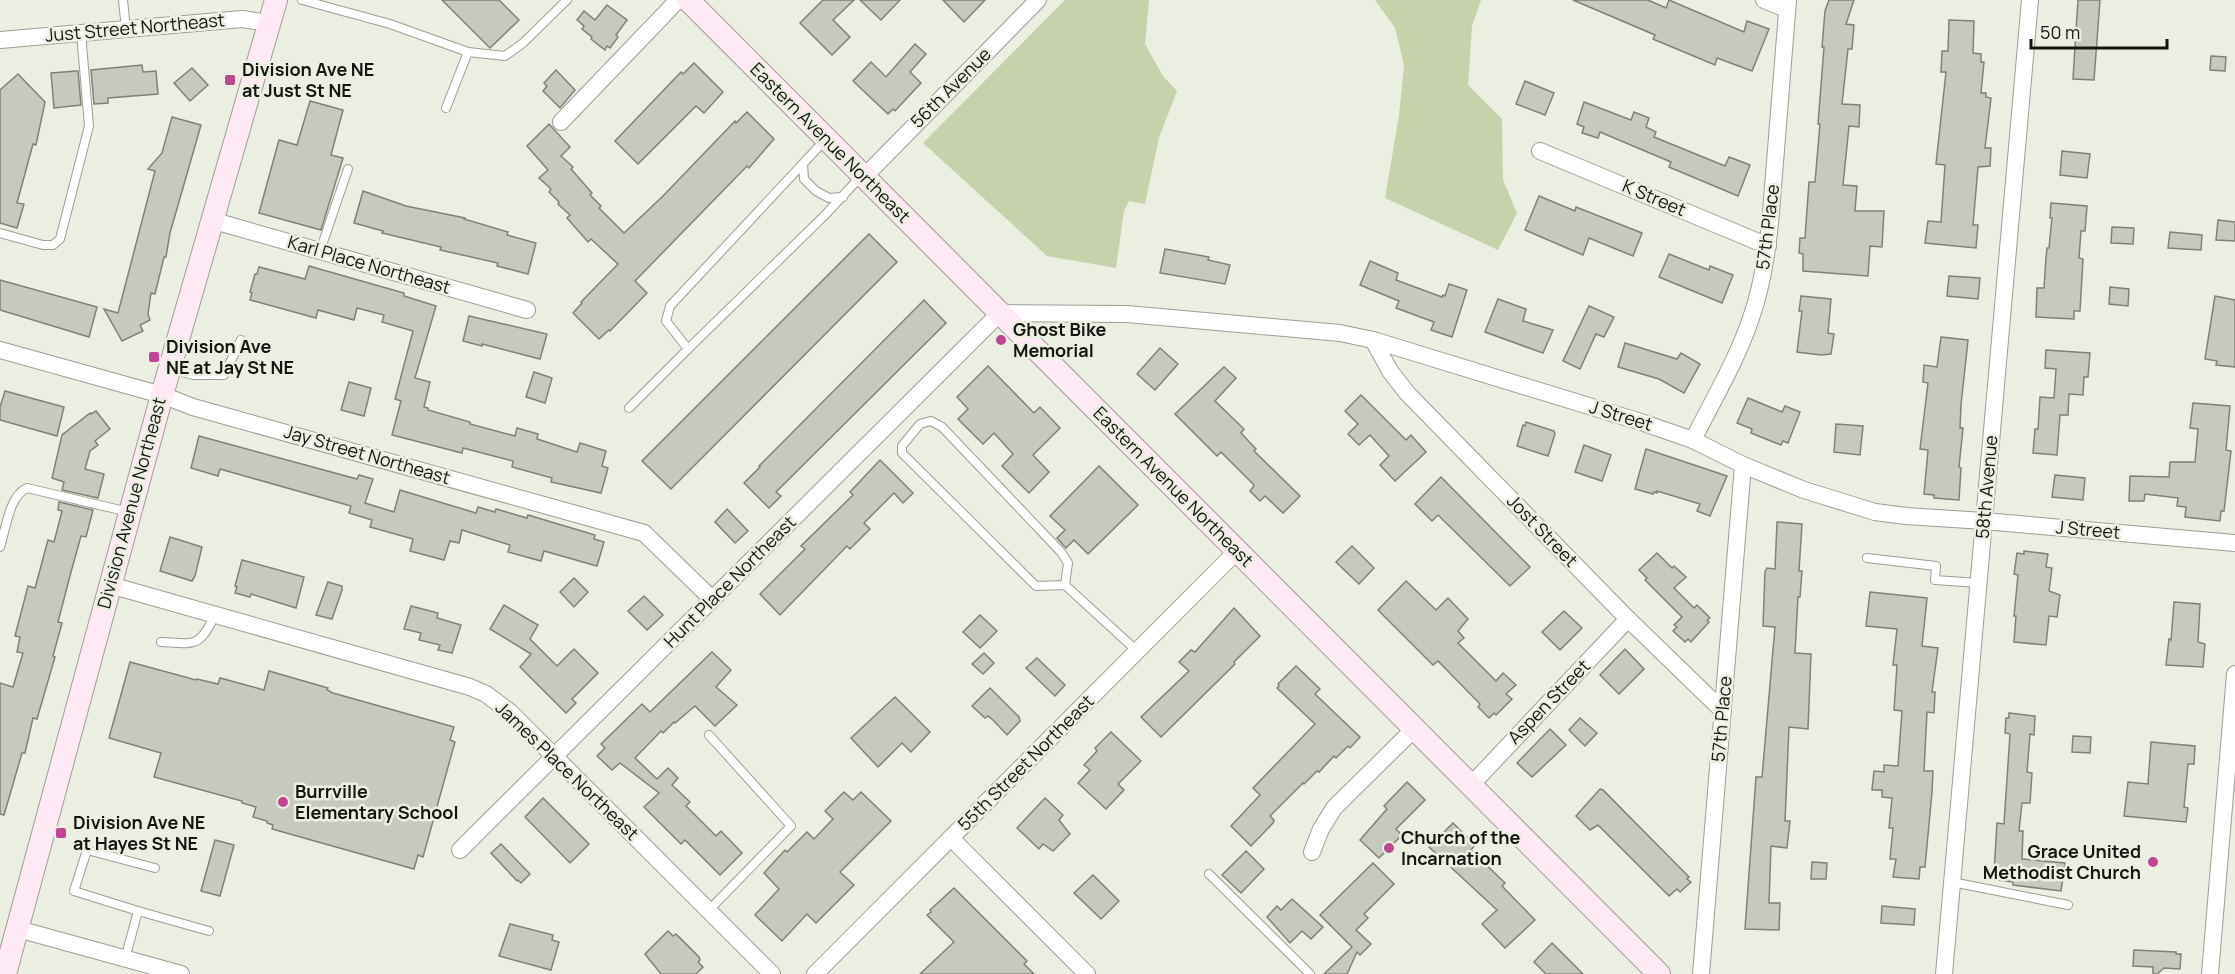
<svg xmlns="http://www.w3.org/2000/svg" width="2235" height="974" font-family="Manrope,sans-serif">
  <rect width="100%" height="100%" fill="#ebefe2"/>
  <g fill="#c7d2ad">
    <path d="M1065,0h84l-4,44 18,32 14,15 -18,47 -14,66 -16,-3 -5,10 -8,57 -69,-12 -124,-113z"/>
    <path d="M1375,0h106l-9,26 -4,59 34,34 1,61 14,33 -19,37 -113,-52 14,-83 5,-50 -9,-37z"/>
  </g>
  <g fill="#c6cabe" stroke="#7f8377" stroke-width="1.5">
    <path d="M442,0h57l20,20 -29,28z"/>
    <path d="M823,0h31l-21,20 17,17 -18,18 -32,-32z"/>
    <path d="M860,0h40l-19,20z"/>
    <path d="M943,0h42l-21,22z"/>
    <path d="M1573,0h75l18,8 3,-8 75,32 3,-11 22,8 -17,42 -35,-13 -2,7 -62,-26 2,-4z"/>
    <path d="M1829,0h25l-8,24 8,1 -2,24h-4l-6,55 18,1 -1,22 -10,-1 -6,59 14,1 -2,25h29l-2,36 -12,-1 -2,30 -65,-5v-17l-4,-1 1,-15h5l4,-56h6l5,-58h-2l6,-77h-2l3,-36z"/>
    <path d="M2078,0h22l-6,80 -21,-1z"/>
    <path d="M607,5l20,15 -11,15 2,2 -8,11 -3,-2 -2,4 -14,-11 1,-2 -10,-8 2,-3 -7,-6 7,-9 11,9z"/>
    <path d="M1949,20l25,1 -1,32 8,1v8h3l-3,31h5v4l5,1 -6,50h6l-1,18 -12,1 -5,58h5l-2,23 -51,-5 3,-22 13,1 4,-57 -9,-1 10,-92h-5l1,-21h6z"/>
    <path d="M915,44l11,10 -16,18 11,11 -26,28 -2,-2 -5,5 -35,-33 18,-19 15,15z"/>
    <path d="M2211,56l15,1 -1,14 -15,-1z"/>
    <path d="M694,63l29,29 -19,21 -8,-7 -58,58 -23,-23 66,-69 2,2z"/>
    <path d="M142,65l1,7 13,-1 2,23 -50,4v5l-14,1 -3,-34z"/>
    <path d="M192,68l16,17 -18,16 -16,-18z"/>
    <path d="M556,70l19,20 -15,18 -17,-17 4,-5 -3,-3z"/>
    <path d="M76,71h2l3,34 -27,3 -3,-35z"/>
    <path d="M18,74l27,28 -9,43 -3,-1 -16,59 7,1 -7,24 -17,-5v-133z"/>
    <path d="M1525,81l29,12 -9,22 -29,-11z"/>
    <path d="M310,101l33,9 -12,45 12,3 -22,72 -62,-17 20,-73 18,5z"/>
    <path d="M1584,102l47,18 3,-8 15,6 -3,9 10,5 -2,5 71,29 4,-9 21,8 -12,31 -69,-29 2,-5 -71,-30 -2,6 -16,-5 2,-6 -7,-3z"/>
    <path d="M747,112l27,27 -25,29 -2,-2 -112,115 12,12 -37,38 -1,-1 -10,9 -26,-26 9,-10 -1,-1 37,-38 -27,-25 -3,3 -21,-24 3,-3 -12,-11 1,-2 -10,-10 2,-3 -12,-11 9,-8 -21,-24 22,-22 21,23 -9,9 12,11 -2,2 21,24 -2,2 11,11 -2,2 25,25 39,-37 72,-75 1,2z"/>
    <path d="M172,117l29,8 -31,108 -4,24h-2l-9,37 -4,-1 -3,21 2,6 -10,5 3,6 -21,10 -18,-32 14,4 37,-142 -7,-2 14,-16z"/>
    <path d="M2062,151l28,3 -3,24 -27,-3z"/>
    <path d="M363,191l43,15 59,12 -1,1 44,13 -1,3 29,8 -8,31 -31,-8 1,-3 -58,-13 1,-3 -59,-14 1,-2 -29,-8z"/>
    <path d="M1539,196l36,15 1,-4 66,26 -9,23 -44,-18 -6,17 -58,-25z"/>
    <path d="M2051,203l36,3 -2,25h-4l-2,27 4,1 -3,52h-6v8l-38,-2 1,-29h7l2,-30 1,-10h2l3,-30h-2z"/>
    <path d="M2218,220l17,2v19l-19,-1z"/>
    <path d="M2112,227l22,1 -1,16 -22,-1z"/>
    <path d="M2170,232l32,3 -1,15 -33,-2z"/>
    <path d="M869,234l28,28 -226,227 -29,-28z"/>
    <path d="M1165,249l44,8 -1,3 22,5 -5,19 -65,-11z"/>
    <path d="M1669,254l40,16 1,-4 23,9 -11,28 -63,-26z"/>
    <path d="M1370,261l28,12 -2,7 46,17 1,-2 2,1 4,-12 18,6 -15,47 -21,-7 3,-8 -38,-14 3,-7 -39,-16z"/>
    <path d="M309,266l95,27v3l32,10 -21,72 15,4 -6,25 4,1v2l42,12v2l45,12 2,-8 21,6 -1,5 40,13 3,-9 26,8 -4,15 6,2 -7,25 -50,-11 1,-4 -40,-11 1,-6 -50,-13 -1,5 -70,-18 9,-34 -6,-2 18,-68 -31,-9 2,-7 -27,-7 -3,12 -36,-10 -2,8 -66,-18 2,-7 -2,-1 5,-18h2l2,-7 46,12z"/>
    <path d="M1949,276l31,2 -2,21 -31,-3z"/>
    <path d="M0,280l97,27 -8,30 -89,-27z"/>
    <path d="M2110,287l19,2 -1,17 -19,-2z"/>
    <path d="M1801,296l30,3 -3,34 6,1 -3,20 -10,1 -24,-3 5,-41h-3z"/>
    <path d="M2215,296l20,4v67l-19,-2 1,-4 -12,-2z"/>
    <path d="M1498,299l28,10 -3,12 30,9 -10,23 -58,-21z"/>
    <path d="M924,300l22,23 -170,169 5,4 -12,12 -25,-25 16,-16 -1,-1z"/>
    <path d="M1589,306l25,11 -10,20 -8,-3 -16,35 -17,-8z"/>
    <path d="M469,316l78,18 -7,25 -58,-15v2l-19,-5z"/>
    <path d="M1941,337l27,3 -7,65 -1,23h3l-4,39 2,1 -2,32 -25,-2v-3l-10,-1 4,-44 -8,-1 8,-66 -5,-1 1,-17 13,2z"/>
    <path d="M1625,343l52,16 4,-6 19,11 -16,29 -25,-14 -41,-12z"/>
    <path d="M1160,348l18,16 -23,26 -18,-16z"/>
    <path d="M2046,350l44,3 -2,24h-4l-1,18 -14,-1 -1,21h-8l-3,40 -24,-2 2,-24h3l2,-32 14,1 2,-29 -11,-1z"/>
    <path d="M988,366l46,47 6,-6 20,21 -27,27 16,17 -20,21 -27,-27 11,-12 -19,-21 -11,11 -25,-25 10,-10 -11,-12z"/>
    <path d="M1224,367l12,11 -21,23 29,28 -3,4 15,16 -2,2 46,45 -17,17 -18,-17 -5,5 -10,-10 4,-5 -1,-2 -32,-32 -4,4 -42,-42z"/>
    <path d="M534,372l18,6 -7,25 -19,-6z"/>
    <path d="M349,382l22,6 -7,28 -23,-6z"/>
    <path d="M5,391l59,16 -7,29 -57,-16v-13z"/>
    <path d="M1361,395l45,45 5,-5 15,17 -31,29 -15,-16 9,-9 -19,-21 -11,10 -11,-11 10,-10 -13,-13z"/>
    <path d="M1748,398l34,14 3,-6 15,6 -12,31 -5,-2 -2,4 -30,-12 1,-4 -15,-6z"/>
    <path d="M2193,403l37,3 -4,44 5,1 -7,60h-3l-1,10 -35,-4 1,-10 -9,-1 1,-8 -33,-4 -1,7h-15l1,-25 39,1 1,-15h25l3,-33 -8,-1z"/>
    <path d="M96,411l14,18 -15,12 3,4 -8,6 -5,18 19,5 -6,24 -36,-8 2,-8 -12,-4 10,-43 28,-22 1,1z"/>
    <path d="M1526,422l28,9 1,3 -7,22 -31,-10 6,-21 2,1z"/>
    <path d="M1836,424l27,2 -3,29 -26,-3z"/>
    <path d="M199,436l158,43 2,-4 14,4 -8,24 29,9 6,-22 76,23 2,-6 17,5 1,-3 31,9 1,-3 67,20 -1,4 10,3 -7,24 -53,-15 -3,10 -33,-9 2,-7 -48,-15 -3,13 -9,-2 -6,19 -34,-9 3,-12 -43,-12 2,-7 -23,-7 2,-7 -131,-37 -2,7 -27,-8z"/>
    <path d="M1584,445l27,10 -9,26 -27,-9z"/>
    <path d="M1646,449l81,27 -17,40 -13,-5 3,-7 -43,-13v2l-3,-1 -1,2 -18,-5z"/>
    <path d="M880,460l33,33 -10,10 -9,-10 -30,30 6,6 -20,20 -3,-3 -67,69 -20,-21 45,-45 -4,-3 52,-51 -3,-3z"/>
    <path d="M1099,466l39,39 -50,49 -14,-14 -8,8 -9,-10 8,-8 -15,-14z"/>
    <path d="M2055,475l30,3 -2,22 -31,-3z"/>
    <path d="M1441,477l89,90 -20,19 -72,-71 -6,6 -17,-17z"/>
    <path d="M59,502l34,8 -7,27 -5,-1 -10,36 -13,50 4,1 -9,33 2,1 -18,62 -4,-1 -8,35h-3l-18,62 -4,-1v-131l13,4 10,-34 -6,-1 3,-15 -5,-1 13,-50 7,2 13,-48 6,2 8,-31 -4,-1z"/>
    <path d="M727,509l21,22 -13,12 -20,-21z"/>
    <path d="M1777,522l25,2 -3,47h3l-2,26h-2l-3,56 16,1 -3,75 -19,-2 -4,94h5l-3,27 -16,-2 -2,57h11l-1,27 -34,-1 11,-152h6l13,-150 -12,-1 2,-54 2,-4 8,1z"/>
    <path d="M170,537l32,10 -7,29 -3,5 -32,-10z"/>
    <path d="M1352,546l22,22 -15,16 -23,-22z"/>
    <path d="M2024,551l24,3 -2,13 6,1 -3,23 11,4 -3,22 -8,-1 -3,29 -32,-3 2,-26h-2l4,-41 -4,-1 3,-21 7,1z"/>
    <path d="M1657,553l15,15 2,-2 12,11 -12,11 20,20 3,-3 13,13 -3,2 2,2 -18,20 -3,-3 -3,3 -12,-11 4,-4 -3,-2 8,-8 -37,-37 2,-2 -8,-8z"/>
    <path d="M242,560l62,17 -8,31 -45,-14 -1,3 -15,-4 2,-6 -2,-1z"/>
    <path d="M574,578l14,14 -14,15 -14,-15z"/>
    <path d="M1406,581l30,29 12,-12 20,21 -10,12 6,7 -6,5 38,38 7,-8 13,12 -10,9 6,5 -16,16 -2,-2 -5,5 -11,-11 2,-3 -42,-43 -5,4 -55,-55z"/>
    <path d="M328,582l14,4v4l-10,29 -16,-4z"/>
    <path d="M1870,592l57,6 -5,48 16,2 -6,44h3l-1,21 -7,-1 -3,59h9l-1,21 -7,75h-5l-1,12 -26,-2 3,-18h-6l3,-31h-4l3,-30 -10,-1v-7h-10l2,-19 10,1v-7l14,1 4,-55 -8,-1 3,-45h-4l4,-36 -31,-3z"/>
    <path d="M644,596l19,19 -16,15 -19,-19z"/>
    <path d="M2174,602l26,2 -2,38 7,2 -2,23 -37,-2 3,-26 2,1z"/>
    <path d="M504,605l34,20 -8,14 27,27 17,-17 24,24 -26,26 4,4 -10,10 -46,-46 11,-13 -41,-25z"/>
    <path d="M411,606l27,7 -1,5 24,7 -9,28 -14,-3 2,-5 -21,-5 2,-7 -17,-4z"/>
    <path d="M1234,608l26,28 -26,26 1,2 -74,73 -20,-20 48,-46 -10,-9 12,-12 4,2z"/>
    <path d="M1564,611l18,17 -22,22 -18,-18z"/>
    <path d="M980,615l17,16 -17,17 -17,-16z"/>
    <path d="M1625,649l19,20 -25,25 -19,-19z"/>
    <path d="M712,652l19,18 -15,17 21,18 -22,21 -20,-20 -20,17 -1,-1 -11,11 -2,-2 -26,27 22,21 11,-11 10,10 -6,7 18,17 -4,4 30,30 5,-5 21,22 -22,22 -35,-35 -4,4 -37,-37 15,-14 -39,-30 -8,7 -15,-14 8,-8 -4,-4 41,-40 8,8z"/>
    <path d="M984,653l10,10 -11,11 -11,-10z"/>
    <path d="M1037,658l28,27 -10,11 -29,-28z"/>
    <path d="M130,662l66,18 1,-1 21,5 2,-6 44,12 5,-19 59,17 -1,2 6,3 121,34 -4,13 5,2 -32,115 -5,-2 -4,14 -142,-40 1,-4 -6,-2v-2l-14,-4 3,-10 -14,-4v-2l-88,-24 7,-24 -52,-15z"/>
    <path d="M1296,666l24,23 -5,5 45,43 -10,11 -2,-2 -12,12 -2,-2 -15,16 -2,-1 -13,13 -1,-1 -33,33 4,4 -1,3 -22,23 -20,-20 29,-31 -7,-7 62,-64 -38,-36 2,-2 -1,-2z"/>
    <path d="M990,688l29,29 1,4 -13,14 -14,-15 -5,-4 -3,2 -13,-12z"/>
    <path d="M895,697l35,35 -19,20 -9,-9 -24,24 -27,-29z"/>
    <path d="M2009,713l26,3 -1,19 -4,-1 -3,38 5,1 -2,30h-8l-3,28h4l-1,28 43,4 -4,28 -48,-6v-3l-15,-2 1,-8h-5l3,-49 7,1 6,-90 -5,-1 1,-15h3z"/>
    <path d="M1580,718l17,15 -12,13 -16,-16z"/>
    <path d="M1550,729l16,16 -34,32 -15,-14z"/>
    <path d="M1111,732l30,29 -23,23 6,6 -18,19 -28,-26 12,-13 -6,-5 13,-14 -2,-3z"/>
    <path d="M2073,736l18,1 -1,16 -18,-1z"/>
    <path d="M2151,742l44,4 -1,18h-6l-4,43 4,1 -2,14 -62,-6 4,-34 20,2z"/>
    <path d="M1407,782l18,18 -29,29 6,6 -23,23 -19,-18 27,-31 -3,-3z"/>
    <path d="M1600,789l3,1 86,87 -2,2 4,3 -11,10 -3,-3 -8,7 -71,-71 -8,5 -14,-14z"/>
    <path d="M844,792l9,8 8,-8 30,29 -51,51 14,13 -38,38 -9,-9 -25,27 -27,-26 24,-26 -15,-16 21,-23 2,2 20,-20 7,7 19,-20 -8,-8z"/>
    <path d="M543,798l46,46 -19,19 -45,-46z"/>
    <path d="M1045,798l18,17 -4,5 11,14 -17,17 -10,-7 -4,5 -22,-21z"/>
    <path d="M1453,823l22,22 -4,5 34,33 -3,3 33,34 -30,28 -23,-24 15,-14 -68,-63z"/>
    <path d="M215,840l19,5 -14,51 -19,-5z"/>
    <path d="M501,844l29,30 -9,9 -3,-3 -1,1 -26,-28z"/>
    <path d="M1246,851l18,18 -23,24 -19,-18z"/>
    <path d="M1812,862l15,1 -1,16h-15z"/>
    <path d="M1373,863l21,21 -30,30 4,4 -12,12 15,14 -11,11 -3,-3 -10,22h-23l28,-27 -32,-32z"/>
    <path d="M1093,875l26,26 -18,18 -27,-26z"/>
    <path d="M954,888l73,73 -3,3 10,10h-114l34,-32 -27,-27 4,-3 -1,-2z"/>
    <path d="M1292,899l31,28 -12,12 -9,-8 -12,12 -23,-26 10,-11 4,4z"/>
    <path d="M1882,906l33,3 -1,16 -33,-2z"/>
    <path d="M510,924l43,11 -1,5 7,2 -8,28 -52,-14z"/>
    <path d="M668,931l5,5 3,-2 23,23 1,3 -2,2 5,5 -7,7h-35l-16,-20z"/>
    <path d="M1552,943l31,31h-37l-12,-12z"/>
    <path d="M2134,950l42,2v2h5l-1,15 -16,-1 -7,6h-4v-7l-20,-1z"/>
  </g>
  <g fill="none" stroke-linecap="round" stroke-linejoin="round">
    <g stroke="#9c9f93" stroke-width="10">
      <g id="lane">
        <path d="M123,0l3,29"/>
        <path d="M302,0l88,24 78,28"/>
        <path d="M446,108l22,-56 37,4 18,-13 44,-43"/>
        <path d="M825,140l-155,166 -4,15 22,28 137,-134 37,-40"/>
        <path d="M803,164l1,15 12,12 13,7 14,-1"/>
        <path d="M0,233l43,12h10l7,-6 29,-113 -8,-93"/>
        <path d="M320,251l28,-82"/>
        <path d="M170,369l24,6h30l17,-35"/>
        <path d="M629,408l59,-59"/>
        <path d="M0,547c6,-18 9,-51 27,-59l102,24"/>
        <path d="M1867,558l69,8 -1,14 43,3"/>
        <path d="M1065,585l-29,1 -134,-133v-7l18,-22 11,-3 11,6 119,125 7,11 -3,22 72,66"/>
        <path d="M161,642c34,2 38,6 54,-27"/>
        <path d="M1209,874l101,100"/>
        <path d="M1952,882l116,23"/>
        <path d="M709,910l82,-84 -82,-91"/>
        <path d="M138,911l-64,-20 13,-41 68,18"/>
        <path d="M125,959l13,-48 71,20"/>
      </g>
    </g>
    <g stroke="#9c9f93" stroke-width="18">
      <g id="street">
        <path d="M1764,0l22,9"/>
        <path d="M0,40l242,-21 27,4"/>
        <path d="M561,122l117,-122"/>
        <path d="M1540,151l228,95"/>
        <path d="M864,177l174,-177"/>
        <path d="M211,220l316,90"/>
        <path d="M1373,340l17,31 17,22 221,226 95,92"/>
        <path d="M0,350l162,45 31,12 451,126 68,66"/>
        <path d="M1693,440c20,-40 44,-80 58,-122 12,-34 17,-70 20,-106l17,-212"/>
        <path d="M110,585l360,102 16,7 24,18 262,262"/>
        <path d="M1471,785l157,-166"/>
        <path d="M951,838l136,136"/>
        <path d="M460,850l540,-537 127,1 213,19 33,7 268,82 52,18 50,25 61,25 71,22 31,4 78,5 251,22"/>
        <path d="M1312,852l9,-23 13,-21 80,-79"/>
        <path d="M18,929l163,45"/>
        <path d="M815,974l422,-423"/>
        <path d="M1701,974l42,-509"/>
        <path d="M1944,974l86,-974"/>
        <path d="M2210,974l25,-300"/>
      </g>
    </g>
    <g stroke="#9c9f93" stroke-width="24">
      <g id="secondary">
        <path d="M688,0l971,974"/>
        <path d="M5,974l157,-579 114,-395"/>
      </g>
    </g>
    <use href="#lane" stroke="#fff" stroke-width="8"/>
    <use href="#street" stroke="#fff" stroke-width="16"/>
    <use href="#secondary" stroke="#ffe9f5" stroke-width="22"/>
  </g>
  <g fill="#c24594" stroke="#ebefe2" stroke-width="2">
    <rect x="224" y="74" width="12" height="12" rx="3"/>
    <circle cx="1001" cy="340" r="6"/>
    <rect x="148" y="351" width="12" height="12" rx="3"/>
    <circle cx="283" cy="802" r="6"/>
    <rect x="55" y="827" width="12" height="12" rx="3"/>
    <circle cx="1389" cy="848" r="6"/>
    <circle cx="2153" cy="862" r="6"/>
  </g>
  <g text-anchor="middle" stroke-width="5" stroke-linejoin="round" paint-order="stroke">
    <g font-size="18" fill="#141511" stroke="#ebefe2">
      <text transform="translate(135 28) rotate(-5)" y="6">Just Street Northeast</text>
      <text transform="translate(951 88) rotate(-45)" y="6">56th Avenue</text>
      <text transform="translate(830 143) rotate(45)" y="6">Eastern Avenue Northeast</text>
      <text transform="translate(1654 198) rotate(23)" y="6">K Street</text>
      <text transform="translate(1768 227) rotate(-83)" y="6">57th Place</text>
      <text transform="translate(369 265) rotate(16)" y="6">Karl Place Northeast</text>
      <text transform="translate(1621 416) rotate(17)" y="6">J Street</text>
      <text transform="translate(367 455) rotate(16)" y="6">Jay Street Northeast</text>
      <text transform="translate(1173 487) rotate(45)" y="6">Eastern Avenue Northeast</text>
      <text transform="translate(1987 487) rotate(-85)" y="6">58th Avenue</text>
      <text transform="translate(132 503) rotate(-75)" y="6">Division Avenue Northeast</text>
      <text transform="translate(2088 530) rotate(5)" y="6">J Street</text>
      <text transform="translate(1542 531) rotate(46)" y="6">Jost Street</text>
      <text transform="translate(730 582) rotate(-45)" y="6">Hunt Place Northeast</text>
      <text transform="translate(1549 702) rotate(-46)" y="6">Aspen Street</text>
      <text transform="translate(1722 719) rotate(-85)" y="6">57th Place</text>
      <text transform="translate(1026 763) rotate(-45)" y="6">55th Street Northeast</text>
      <text transform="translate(567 771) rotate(44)" y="6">James Place Northeast</text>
    </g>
    <g font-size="18" font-weight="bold" fill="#141511" stroke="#ebefe2" text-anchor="start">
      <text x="242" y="76">Division Ave NE<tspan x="242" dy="21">at Just St NE</tspan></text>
      <text x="1013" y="336">Ghost Bike<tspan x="1013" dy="21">Memorial</tspan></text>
      <text x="166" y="353">Division Ave<tspan x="166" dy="21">NE at Jay St NE</tspan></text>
      <text x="295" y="798">Burrville<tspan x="295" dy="21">Elementary School</tspan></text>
      <text x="73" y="829">Division Ave NE<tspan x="73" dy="21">at Hayes St NE</tspan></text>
      <text x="1401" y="844">Church of the<tspan x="1401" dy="21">Incarnation</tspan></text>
      <text x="2141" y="858" text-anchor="end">Grace United<tspan x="2141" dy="21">Methodist Church</tspan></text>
    </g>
  </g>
  <path d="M2031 39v9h136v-9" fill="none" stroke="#141511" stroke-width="3"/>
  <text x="2040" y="39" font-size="18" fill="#141511" stroke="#ebefe2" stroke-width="4.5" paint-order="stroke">50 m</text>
</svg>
